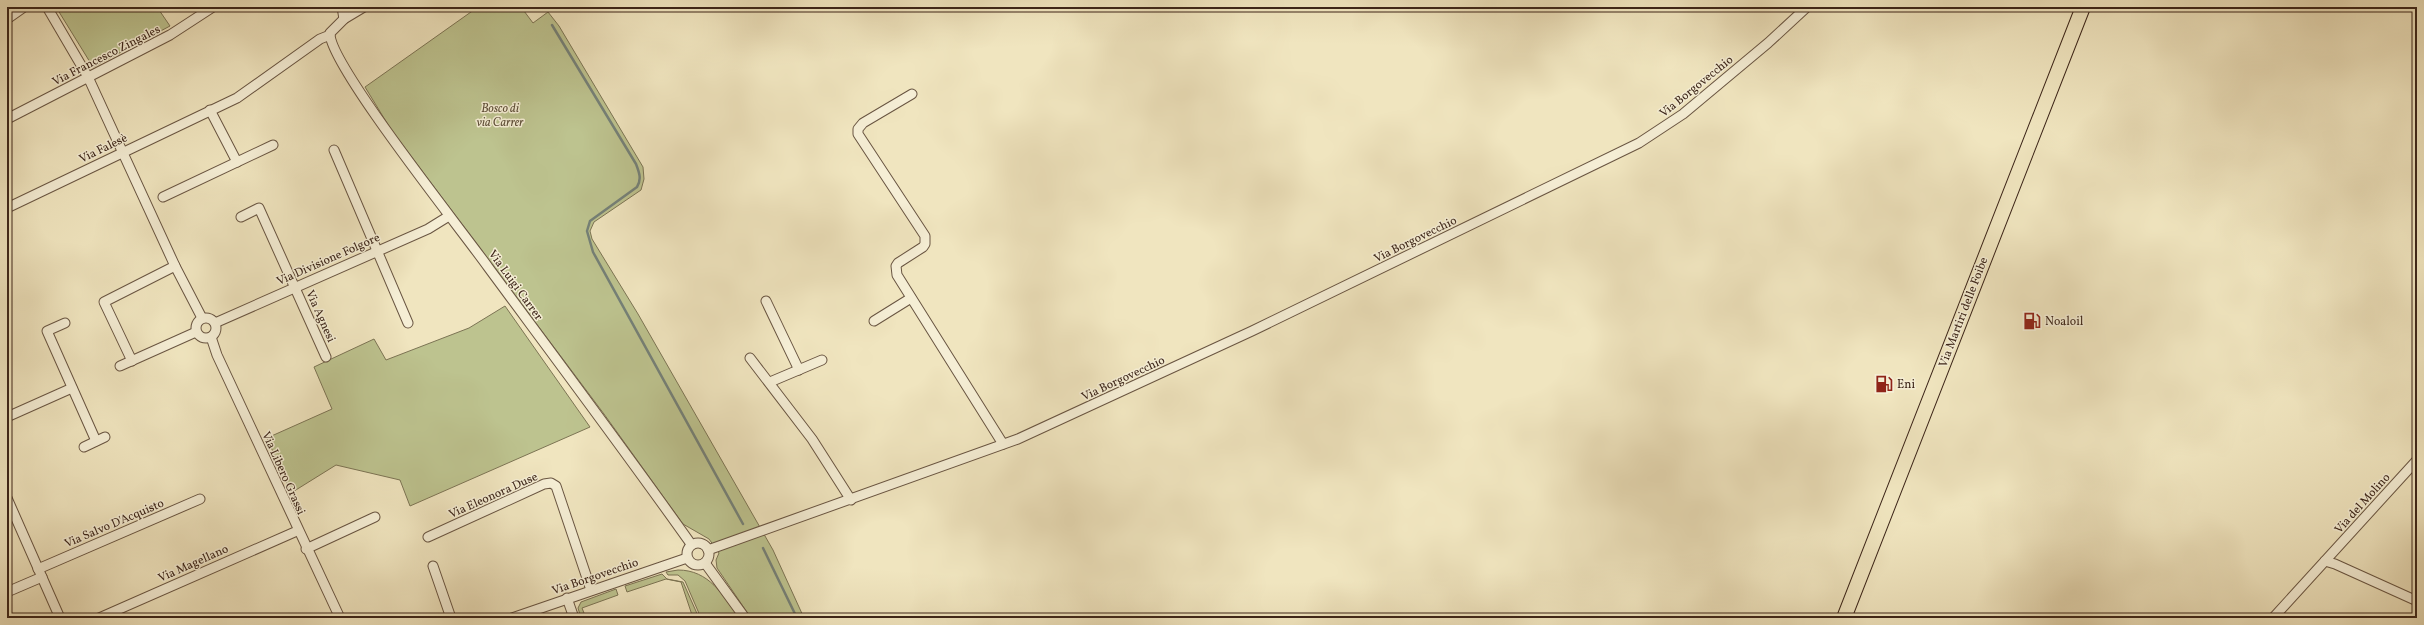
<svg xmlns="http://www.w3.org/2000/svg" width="2424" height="625" font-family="Vollkorn,serif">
  <rect width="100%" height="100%" fill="#f0e5bf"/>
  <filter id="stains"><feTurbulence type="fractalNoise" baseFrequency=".005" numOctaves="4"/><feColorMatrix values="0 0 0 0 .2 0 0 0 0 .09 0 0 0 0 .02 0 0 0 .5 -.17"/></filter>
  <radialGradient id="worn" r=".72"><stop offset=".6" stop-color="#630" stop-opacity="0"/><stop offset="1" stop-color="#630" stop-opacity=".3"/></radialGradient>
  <g fill="#bdc38f" stroke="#7c7454">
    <path d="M56,7h101l13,19 -77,41z"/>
    <path d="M478,7h43l12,16 15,-11 11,14 84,141 1,12 -3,11 -47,32 -4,9 2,8 46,75 135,236 31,68h-53l-34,-50 -1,-8 3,-7 -10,-14 -26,-15 -79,-110 -214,-286 -25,-41z"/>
    <path d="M505,306l85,121 -180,79 -10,-26 -64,-15 -45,28 -24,-55 65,-29 -18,-42 60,-28 12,21 83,-32z"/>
    <path d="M678,570c31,0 45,25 61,48h-38l-16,-37 -7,-6h-10l-2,-3z"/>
    <path d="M662,574l5,5 16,3 16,36h-6l-12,-36 -15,-3 -39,13 -2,-6z"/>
    <path d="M616,589l2,6 -36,13 4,10h-5l-3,-10 3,-6z"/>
  </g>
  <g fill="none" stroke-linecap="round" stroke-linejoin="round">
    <g stroke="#758178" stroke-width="2.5">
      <path d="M552,25l84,139c3,8 6,15 1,23l-47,34 -3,10 6,21 150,272"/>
      <path d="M763,548l34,70"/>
    </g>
    <g stroke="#695542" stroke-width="11">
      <g id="minor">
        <path d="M47,7l41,70 87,189 27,52"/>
        <path d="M342,7l2,12"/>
        <path d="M364,7l-20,12 -14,14c-2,30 134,200 158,234 68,92 137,184 203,277"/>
        <path d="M7,19l17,-12"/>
        <path d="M912,94l-49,29 -5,6v5l67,102v8l-2,3 -25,16 -2,3 1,9 106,169"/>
        <path d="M210,110l27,52"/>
        <path d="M7,119l163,-84 43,-28"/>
        <path d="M334,150l74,173"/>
        <path d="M163,197l110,-52"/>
        <path d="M7,208l230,-110 83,-59 10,-4"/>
        <path d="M241,217l18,-9 67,149"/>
        <path d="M766,301l33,69"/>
        <circle cx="206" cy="328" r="10"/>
        <path d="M874,321l37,-23"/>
        <path d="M65,323l-18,8 49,110"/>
        <path d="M215,323l213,-94 21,-13"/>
        <path d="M211,337l6,18 123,263"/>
        <path d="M750,358l62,81 39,61"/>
        <path d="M132,361l-28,-59 71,-36"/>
        <path d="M120,366l76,-34"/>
        <path d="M770,382l52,-22"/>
        <path d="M7,417l65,-29"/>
        <path d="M84,447l21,-10"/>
        <path d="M7,498l53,120"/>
        <path d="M428,537l116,-53 7,-1 5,3 35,104"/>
        <circle cx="698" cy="554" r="11"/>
        <path d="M306,549l69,-32"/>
        <path d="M708,550l310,-111 234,-108 387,-188 44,-29 85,-71 39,-36"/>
        <path d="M2325,561l10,3 82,37"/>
        <path d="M705,563l40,55"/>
        <path d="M433,566l18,52"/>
        <path d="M38,569l162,-70"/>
        <path d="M7,592l35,-15"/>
        <path d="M567,598l7,20"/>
        <path d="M99,618l198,-87"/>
        <path d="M512,618l175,-60"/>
        <path d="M2273,618l144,-158"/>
      </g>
    </g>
    <g stroke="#3c2519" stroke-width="16">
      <path id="highway" d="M1844,618l239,-611"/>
    </g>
    <use href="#minor" stroke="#f5eed5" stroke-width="9"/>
    <use href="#highway" stroke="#f0e5bf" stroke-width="14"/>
  </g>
  <defs>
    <g id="fuel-bare" transform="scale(1.38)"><path d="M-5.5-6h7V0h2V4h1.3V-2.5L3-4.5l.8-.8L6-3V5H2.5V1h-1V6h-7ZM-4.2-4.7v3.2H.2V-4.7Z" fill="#8f2418" stroke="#f5eed5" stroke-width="2.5" paint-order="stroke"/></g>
  </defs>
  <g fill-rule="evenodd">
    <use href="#fuel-bare" x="2032" y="321"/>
    <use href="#fuel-bare" x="1884" y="384"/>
  </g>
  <g text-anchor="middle" stroke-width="3" stroke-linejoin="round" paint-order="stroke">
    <g font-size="12" fill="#3c2519" stroke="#f5eed5">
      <text transform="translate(106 55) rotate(-27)" y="4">Via Francesco Zingales</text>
      <text transform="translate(1696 86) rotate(-39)" y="4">Via Borgovecchio</text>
      <text transform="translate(103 148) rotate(-26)" y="4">Via Falesè</text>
      <text transform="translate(1415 239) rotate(-26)" y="4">Via Borgovecchio</text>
      <text transform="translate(328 259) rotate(-24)" y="4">Via Divisione Folgore</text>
      <text transform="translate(516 285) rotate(54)" y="4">Via Luigi Carrer</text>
      <text transform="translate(1963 312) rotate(-69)" y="4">Via Martiri delle Foibe</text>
      <text transform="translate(321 316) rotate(66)" y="4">Via Agnesi</text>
      <text transform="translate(1123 378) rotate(-25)" y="4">Via Borgovecchio</text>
      <text transform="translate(284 473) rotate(66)" y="4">Via Libero Grassi</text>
      <text transform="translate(493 495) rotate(-24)" y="4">Via Eleonora Duse</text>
      <text transform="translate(2362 503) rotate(-48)" y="4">Via del Molino</text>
      <text transform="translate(114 523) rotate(-23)" y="4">Via Salvo D'Acquisto</text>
      <text transform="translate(193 563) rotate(-24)" y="4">Via Magellano</text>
      <text transform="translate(595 576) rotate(-19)" y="4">Via Borgovecchio</text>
    </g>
    <g font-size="12" font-style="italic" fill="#5c4c36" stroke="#f5eed5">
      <text x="500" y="112">Bosco di<tspan x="500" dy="14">via Carrer</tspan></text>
    </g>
    <g font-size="12" fill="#3c2519" stroke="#f5eed5" text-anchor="start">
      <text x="2045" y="325">Noaloil</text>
      <text x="1897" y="388">Eni</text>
    </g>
  </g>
  <rect width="2424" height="625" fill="none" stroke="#f0e5bf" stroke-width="24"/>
  <rect x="8" y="8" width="2408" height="609" fill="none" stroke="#3c2519" stroke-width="2"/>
  <rect x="12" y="12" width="2400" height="601" fill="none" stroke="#3c2519"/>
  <rect width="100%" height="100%" filter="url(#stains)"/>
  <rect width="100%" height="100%" fill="url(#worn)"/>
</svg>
